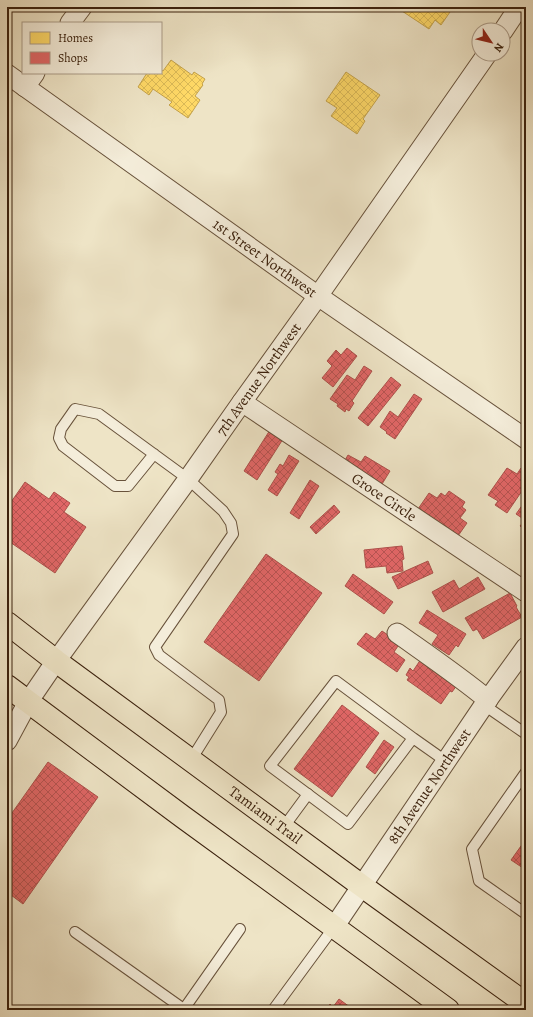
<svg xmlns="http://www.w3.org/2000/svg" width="533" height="1017" font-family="Alegreya,serif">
  <defs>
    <pattern id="homes-cross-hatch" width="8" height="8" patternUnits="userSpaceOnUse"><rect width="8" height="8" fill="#ffd966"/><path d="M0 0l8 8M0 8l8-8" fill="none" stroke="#dbba57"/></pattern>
    <pattern id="shops-cross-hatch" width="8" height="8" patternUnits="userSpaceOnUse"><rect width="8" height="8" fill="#e06666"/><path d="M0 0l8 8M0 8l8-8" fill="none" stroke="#b75452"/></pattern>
  </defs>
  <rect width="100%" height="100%" fill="#eee4c6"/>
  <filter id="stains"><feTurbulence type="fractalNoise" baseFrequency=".005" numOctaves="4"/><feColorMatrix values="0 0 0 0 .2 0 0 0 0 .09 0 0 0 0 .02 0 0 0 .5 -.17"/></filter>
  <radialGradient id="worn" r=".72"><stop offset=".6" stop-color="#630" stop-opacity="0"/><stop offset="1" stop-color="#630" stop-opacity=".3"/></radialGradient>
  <g fill="url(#homes-cross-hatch)" stroke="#c4a24b">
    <path d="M396,7h48l-1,1 7,4 -9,13 -6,-5 -6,9z"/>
    <path d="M171,60l21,15 2,-3 11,7 -3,5 1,1 -8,11 5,4 -12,18 -19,-13 3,-3 -19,-13 -4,6 -11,-8 9,-14h14v-3l2,1z"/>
    <path d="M346,72l34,23 -17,24 2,2 -8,13 -26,-18 6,-8 -11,-7z"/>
  </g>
  <g fill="url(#shops-cross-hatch)" stroke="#ae514b">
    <path d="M347,348l10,8 -24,31 -11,-9 10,-12 -5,-5 9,-11 5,5z"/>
    <path d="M364,366l8,5 -20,30 2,2 -5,8 -3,-2 -1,3 -8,-6 1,-2 -8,-5 17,-24 8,5z"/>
    <path d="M391,377l10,8 -33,41 -10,-8z"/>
    <path d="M414,394l8,5 -27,40 -9,-6 1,-1 -7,-5 10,-16 8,6z"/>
    <path d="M270,430l13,9 -26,41 -13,-9z"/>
    <path d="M289,455l10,6 -22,35 -9,-6 10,-16 -3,-2 5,-8 3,2z"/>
    <path d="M348,455l13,7 4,-6 25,15 -11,18 -38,-22z"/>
    <path d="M507,468l10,6 4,-6 5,4v13l-19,28 -12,-8 3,-4 -10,-6z"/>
    <path d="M310,480l9,6 -20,33 -9,-6z"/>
    <path d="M25,482l24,17 5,-7 16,11 -6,9 22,15 -31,46 -48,-33v-36l2,1z"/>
    <path d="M449,491l16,11 -3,5 4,3 -6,8 7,5 -9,13 -40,-27 11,-16 8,5 4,-5 4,3z"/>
    <path d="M526,500v30l-6,-4 5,-6 -9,-6z"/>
    <path d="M334,505l6,7 -24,22 -6,-7z"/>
    <path d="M402,546l2,13 -2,1 1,11 -16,2 -1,-7 -20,2 -2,-18z"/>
    <path d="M266,554l56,39 -63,88 -55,-39z"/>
    <path d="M428,561l5,12 -35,16 -6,-12z"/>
    <path d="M353,574l40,28 -9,12 -39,-28z"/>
    <path d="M478,577l7,12 -42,23 -11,-20 22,-12 5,9z"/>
    <path d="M510,593l7,13 -1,1 6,10 -39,22 -6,-10 -4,2 -8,-13z"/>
    <path d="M427,610l39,24 -8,13 -2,-2 -7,10 -17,-11 6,-9 -19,-12z"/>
    <path d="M382,631l18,12 -6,9 11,8 -8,12 -40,-28 9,-11 9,6z"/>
    <path d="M421,659l36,26 -5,7 -2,-1 -9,13 -34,-24 2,-3 -3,-2 4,-7 3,3z"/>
    <path d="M342,705l37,28 -47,64 -38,-28z"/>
    <path d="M384,740l10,7 -19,27 -9,-7z"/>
    <path d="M48,762l50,35 -75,107 -16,-12v-72z"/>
    <path d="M526,839v31l-15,-10z"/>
    <path d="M339,999l15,11h-28l4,-6 3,3z"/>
  </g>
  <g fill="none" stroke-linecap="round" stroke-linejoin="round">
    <g stroke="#68523b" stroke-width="12">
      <g id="service">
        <path d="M154,454l-26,32h-13l-52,-40 -4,-8 2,-9 14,-20 24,5 89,65 35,32 8,12 2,11 -78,113 4,8 60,45 2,12 -30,48"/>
        <path d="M484,705l42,29"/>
        <path d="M413,738l-65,86 -78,-58 66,-85 77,57 34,24"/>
        <path d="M526,772l-54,77 7,32 47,33"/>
        <path d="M283,828l25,-34"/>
        <path d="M75,932l110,78"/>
        <path d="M184,1009l56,-80"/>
        <path d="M273,1010l61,-83"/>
      </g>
    </g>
    <g stroke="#68523b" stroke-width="21">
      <g id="minor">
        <path d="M70,23l12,-16"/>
        <path d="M503,31l16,-24"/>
        <path id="s1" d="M7,74l311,222 208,143"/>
        <path d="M25,87l10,-14"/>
        <path id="s2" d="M242,402l284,190"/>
        <path d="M397,633c31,22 62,43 91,67"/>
        <path id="s3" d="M7,741l21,-39 28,-41 132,-182 54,-77 76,-106 169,-242"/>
        <path id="s4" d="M334,927l150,-222 42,-58"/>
      </g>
    </g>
    <g stroke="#3b210d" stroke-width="24">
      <g id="primary">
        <path id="s5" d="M7,623l49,38 306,225 164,118"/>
        <path d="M7,686l176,131 265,193"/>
      </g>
    </g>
    <use href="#service" stroke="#f4edda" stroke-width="10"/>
    <use href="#minor" stroke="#f4edda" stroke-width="19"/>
    <use href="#primary" stroke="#eee4c6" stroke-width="22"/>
  </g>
  <g text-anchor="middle" stroke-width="4" stroke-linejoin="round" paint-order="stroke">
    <g font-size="15" fill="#3b210d" stroke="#f4edda">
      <text dy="5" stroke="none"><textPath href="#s1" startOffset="317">1st Street Northwest</textPath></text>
      <text dy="5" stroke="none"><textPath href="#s3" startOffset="441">7th Avenue Northwest</textPath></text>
      <text dy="5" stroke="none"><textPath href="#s2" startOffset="171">Groce Circle</textPath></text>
      <text dy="5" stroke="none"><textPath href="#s4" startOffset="170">8th Avenue Northwest</textPath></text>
      <text dy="5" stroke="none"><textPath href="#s5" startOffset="322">Tamiami Trail</textPath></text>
    </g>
  </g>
  <rect width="533" height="1017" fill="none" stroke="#eee4c6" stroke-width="24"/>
  <rect x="8" y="8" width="517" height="1001" fill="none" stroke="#3b210d" stroke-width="2"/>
  <rect x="12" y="12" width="509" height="993" fill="none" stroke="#3b210d"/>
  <rect x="22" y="22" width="140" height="52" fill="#f4edda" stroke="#aa9b88"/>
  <rect x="30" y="32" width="20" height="12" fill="#ffd966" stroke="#aa9b88"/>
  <text x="58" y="42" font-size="12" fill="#3b210d">Homes</text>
  <rect x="30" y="52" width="20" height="12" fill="#e06666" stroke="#aa9b88"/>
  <text x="58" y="62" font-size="12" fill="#3b210d">Shops</text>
  <g transform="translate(491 42) rotate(125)"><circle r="19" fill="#f4edda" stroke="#aa9b88"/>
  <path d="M0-3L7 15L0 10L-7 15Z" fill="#8f2418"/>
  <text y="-6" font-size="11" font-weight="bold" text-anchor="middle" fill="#3b210d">N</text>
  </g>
  <rect width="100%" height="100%" filter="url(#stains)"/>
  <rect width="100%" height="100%" fill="url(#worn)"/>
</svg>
